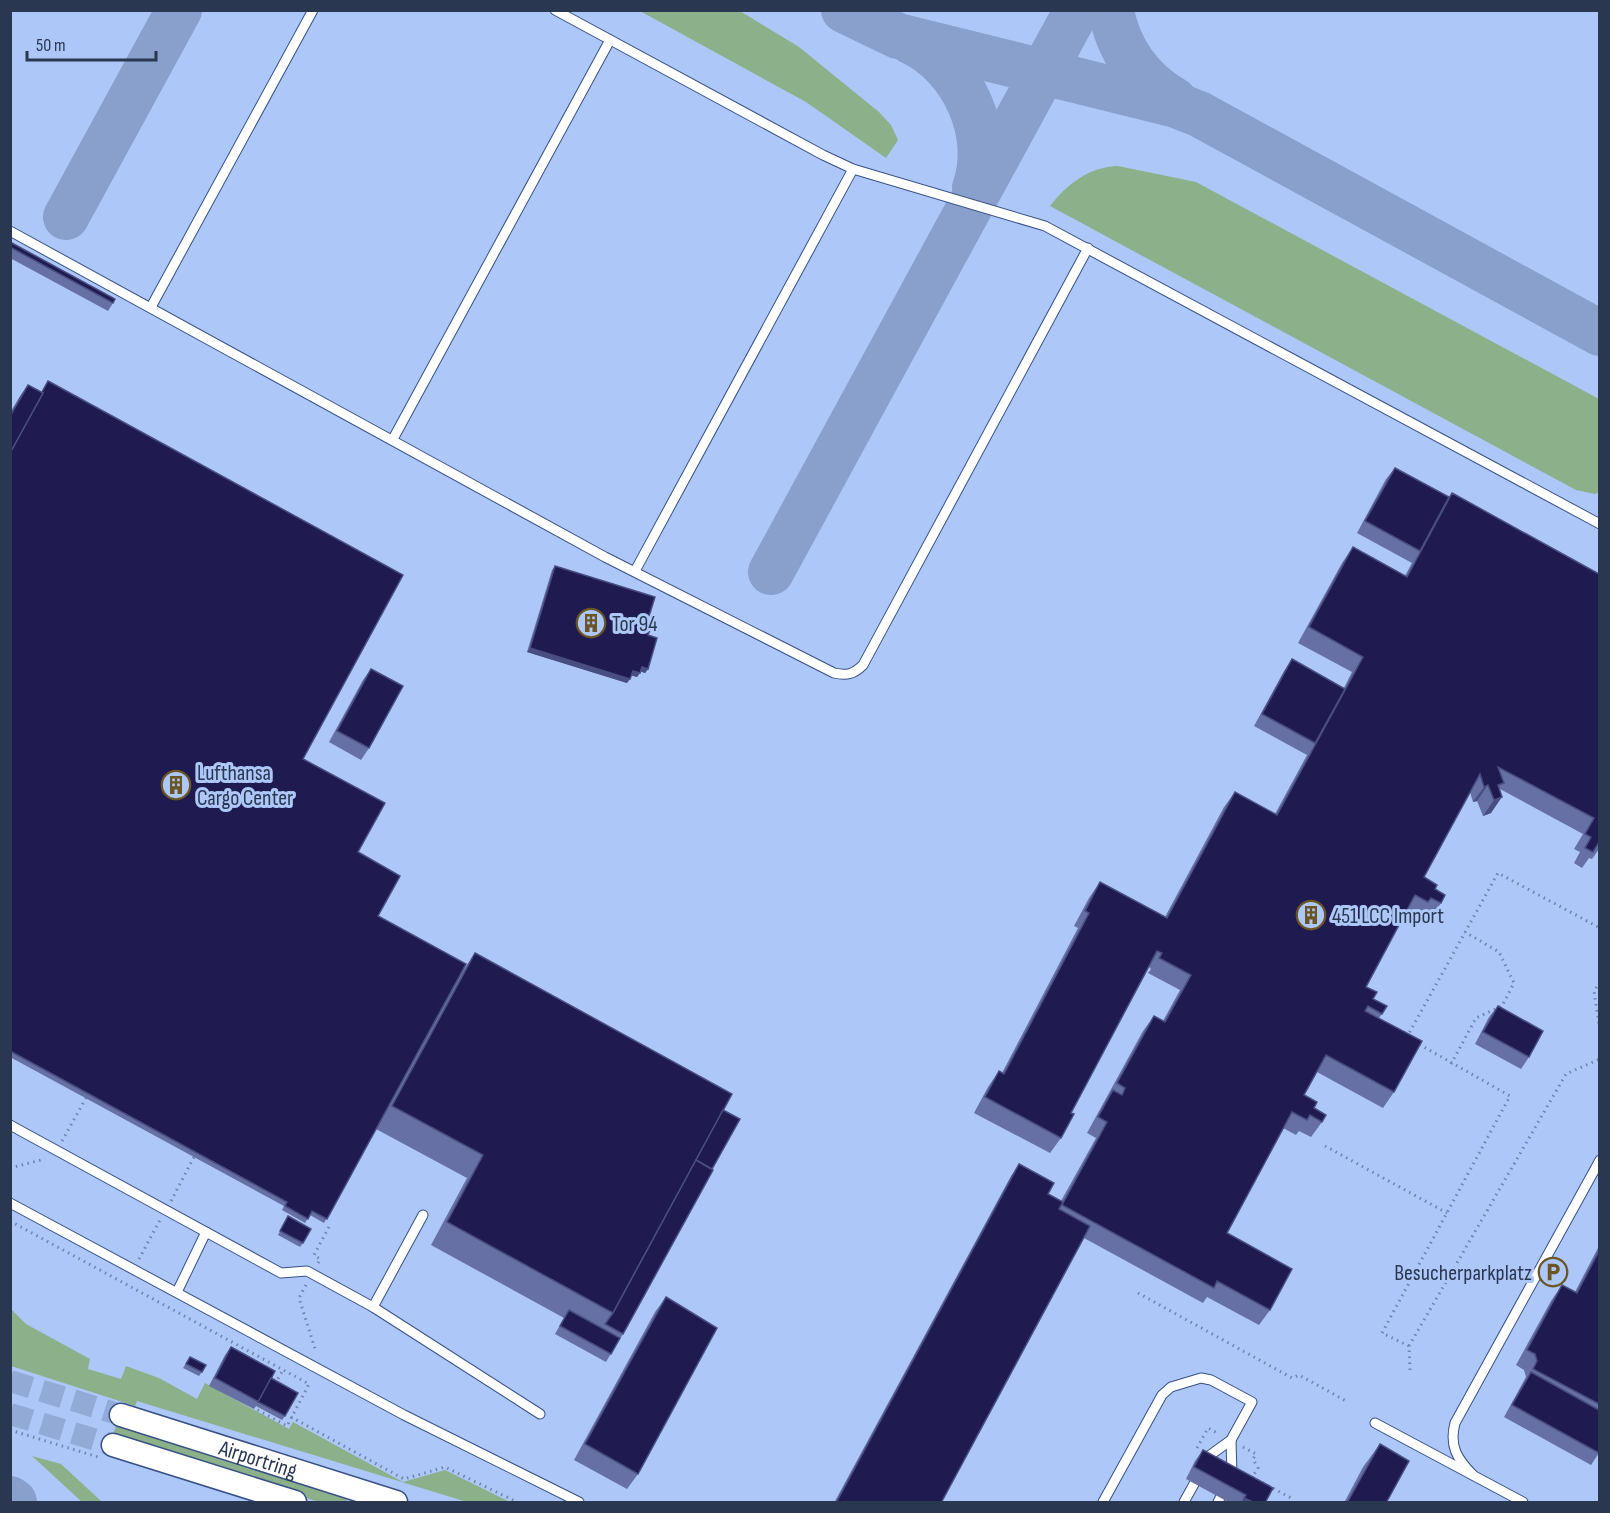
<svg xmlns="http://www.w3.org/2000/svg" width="1610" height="1513" font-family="'Sofia Sans Condensed',sans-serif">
  <rect width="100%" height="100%" fill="#acc7f8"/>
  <g fill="#8cb089">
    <path d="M640,11h100l59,36 80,65 12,13 7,15 -12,18 -80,-56z"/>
    <path d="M1118,166l78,16 403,217v93l-4,2 -19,-4 -526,-284c17,-22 39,-39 68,-40z"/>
    <path d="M11,1309l15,15 64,35 -2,10 33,10 5,-13 33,12 38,21 8,-16 84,46 4,-7 110,60 42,-12 65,32h-43l-330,-101 -2,5 -124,-40z"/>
    <path d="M116,1426l227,71 6,5h-30l-207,-64z"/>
    <path d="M32,1456l29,8 40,37 5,1h-24z"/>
  </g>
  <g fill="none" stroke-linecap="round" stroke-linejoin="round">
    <g stroke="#8aa0cc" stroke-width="46">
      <path d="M844,10l54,26 278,69 23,9 401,219"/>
      <path d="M1111,10c7,39 29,71 63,90"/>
      <path d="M912,42c51,24 82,92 63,146"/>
      <path d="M66,217l113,-207"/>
      <path d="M771,572l306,-562"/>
      <path d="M10,1499l4,3"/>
    </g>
    <g stroke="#92aad6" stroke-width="22" stroke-dasharray="22 11" stroke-linecap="butt">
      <path d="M10,1381l111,34"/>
      <path d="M10,1414l103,31"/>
    </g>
    <g stroke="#365186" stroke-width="11">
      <g id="service">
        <path d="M555,10l268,145 30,14 192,57 555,298"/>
        <path d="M10,231l595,326 229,116c13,3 20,1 29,-8l225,-417"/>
        <path d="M151,307l162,-297"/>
        <path d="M393,439l217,-399"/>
        <path d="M635,571l218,-402"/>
        <path d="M10,1125l271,148 26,-2 66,36"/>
        <path d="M10,1203l394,212 175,87"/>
        <path d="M423,1215l-50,92 167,107"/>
        <path d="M177,1292l29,-60"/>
        <path d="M1375,1423l148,79"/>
        <path d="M1231,1440l1,36"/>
        <path d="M1473,1475c-16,-16 -24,-29 -18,-52l145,-263"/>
        <path d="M1103,1502l59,-107 9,-8 30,-9 10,2 41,22 -21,38 -22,16 -4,7"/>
        <path d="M1184,1502l15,-27"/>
        <path d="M1218,1502l7,-14"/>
      </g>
    </g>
    <g stroke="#365186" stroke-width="25">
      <g id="tertiary">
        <path id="s1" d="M121,1415l275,87"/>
        <path d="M113,1445l182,57"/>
      </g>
    </g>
    <g stroke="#7085ab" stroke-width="3" stroke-dasharray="1.5 4.5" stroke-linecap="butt">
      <path d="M1600,982l-6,9 6,40"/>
      <path d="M1410,1037l-2,-2 90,-162 102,55"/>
      <path d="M1451,1064l25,-46 26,-12 12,-23 -15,-31 -34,-20"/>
      <path d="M62,1141l24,-43"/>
      <path d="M1325,1146l122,67"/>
      <path d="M10,1168l35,-9"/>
      <path d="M171,1201l23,-44"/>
      <path d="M10,1221l299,163 -22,42 -33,-18"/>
      <path d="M139,1259l21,-39"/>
      <path d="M318,1263l2,-4 -6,-4 15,-28"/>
      <path d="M306,1285l-7,13 17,54"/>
      <path d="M1138,1293l154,85 7,-3 49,27"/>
      <path d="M1409,1346l-27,-13 128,-237 -93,-53"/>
      <path d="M1410,1370l-1,-24 157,-272 34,-15"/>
      <path d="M275,1384l8,-14"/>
      <path d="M291,1417l113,62 41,-12 72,35"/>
      <path d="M10,1430l88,27"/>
      <path d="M1243,1447l13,7 -3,5 5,9 -5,8"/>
      <path d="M1197,1448l11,-20 11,6"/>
      <path d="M1252,1477l39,21"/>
    </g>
    <use href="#service" stroke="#fff" stroke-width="9"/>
    <use href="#tertiary" stroke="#fff" stroke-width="22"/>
  </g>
  <g fill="#6670a4">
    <path d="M10,242l103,61 -5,8 -98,-53z"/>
    <path d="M48,381l255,378 55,93 20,64 84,56 13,-19 248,157 -100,224 -17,28 -51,-28 9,-16 -133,-73 36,-67 -91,-49 -52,94 -14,-8 -5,8 -23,-13 2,-4 -274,-149v-644l10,-17 8,-11 14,7z"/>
    <path d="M1395,468l54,29 3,-4 147,81v275l-7,10 -3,-1 -7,10 -8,-5 6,-11 -6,-3 9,-15 -83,-45 -9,24 -8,3 -6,-15 -4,1 -3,-10 -46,85 11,12 6,14 -11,16 -10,-6 -3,5 -11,-6 -40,75 16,27 -3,4 15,74 -11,16 -66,-36 -13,23 10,13 8,14 -11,15 -12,-6 -3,4 -13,-7 -56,105 43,77 -11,15 -52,-28 -4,6 -119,-65 -143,265h-107l177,-327 8,-12 29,30 13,7 35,-63 -9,-5 56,-102 11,-15 9,5 17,-31 -32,-17 3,-4 -2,-2 -78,146 -10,25 -11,15 -76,-40 14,-26 11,-16 3,2 76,-145 -4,-2 15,-28 11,-16 65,35 59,-110 11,-15 40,22 32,-59 -53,-29 30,-55 8,-12 52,29 8,-16 -54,-29 44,-80 11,-16 52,29 8,-15 -1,2 -55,-30 29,-54z"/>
    <path d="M555,566l91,60 2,43 -3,4 -5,-2 -3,6 -6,-2 -4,8 -100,-31 25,-82z"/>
    <path d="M371,669l-2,79 -8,12 -32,-18 34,-62z"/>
    <path d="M1498,1006l31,51 -8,12 -46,-25 14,-27z"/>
    <path d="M288,1216l15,27 -3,4 -22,-12z"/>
    <path d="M1599,1246v207l-8,12 -87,-48 22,-40 -2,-7 -8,-5 35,-64 11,-16 13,7z"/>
    <path d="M666,1297l-28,177 -11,15 -53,-29 81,-148z"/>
    <path d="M231,1347l40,31 14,38 -3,4 -26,-14 -2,3 -45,-23 16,-31z"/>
    <path d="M190,1357l12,15 -3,4 -16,-8z"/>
    <path d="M1380,1444l6,59h-42l19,-36z"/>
    <path d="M1203,1450l62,53h-35l-44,-24 9,-18z"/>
  </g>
  <g fill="#494e82">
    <path d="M530,648l100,31 -3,4 -100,-31z"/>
    <path d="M642,667l6,2 -3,4 -6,-2z"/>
    <path d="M633,671l7,2 -3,4 -7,-2z"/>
    <path d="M1488,785l-11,16 -4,1 11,-15z"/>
    <path d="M1502,797l-11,16 -8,3 11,-16z"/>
    <path d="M1244,1498l11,5h-14z"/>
  </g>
  <g fill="#1f1a4f" stroke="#494e82" stroke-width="1.5">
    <path d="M10,242l105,57 -2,4 -103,-56z"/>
    <path d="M48,381l355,194 -100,184 82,44 -27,49 42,24 -22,40 88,48 -139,255 -15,-8 -4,8 -23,-13 2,-4 -277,-151v-598l33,-60 -1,-1z"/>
    <path d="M28,385l15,8 -33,60v-37z"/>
    <path d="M1395,468l54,29 -29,54 -55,-30z"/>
    <path d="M1452,493l147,81v268l-6,10 -8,-4 6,-11 -6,-3 9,-16 -96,-51 6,16 -6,2 4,12 -8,3 -6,-15 -4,2 -4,-13 -56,103 13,8 -2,4 10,6 -4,8 -10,-5 -3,4 -13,-7 -49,92 11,5 -4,7 14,7 -5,8 -14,-8 -3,5 57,30 -28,51 -68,-37 -22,40 13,7 -3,6 12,7 -4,7 -12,-7 -3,5 -15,-8 -65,121 65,36 -22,41 -53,-29 -3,7 -152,-83 45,-83 -9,-5 15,-27 9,5 3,-7 -8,-5 37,-67 11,6 26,-47 -32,-17 3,-5 -5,-2 -86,162 3,1 -13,24 -76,-41 14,-26 5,3 85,-161 -4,-2 15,-29 67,36 68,-126 42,23 86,-158 -54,-30 44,-80 54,30z"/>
    <path d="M555,566l100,31 -9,29 5,1 -3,8 9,3 -9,31 -6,-2 -2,6 -7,-2 -3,8 -100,-31z"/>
    <path d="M1292,659l53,30 -30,54 -53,-29z"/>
    <path d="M371,669l32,17 -34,62 -32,-17z"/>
    <path d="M475,953l257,141 -119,219 -166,-91 36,-67 -91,-49z"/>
    <path d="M1498,1006l45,25 -14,26 -46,-25z"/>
    <path d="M723,1110l17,9 -28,50 -16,-9z"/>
    <path d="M696,1160l17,10 -90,164 -18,-10 8,-11z"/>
    <path d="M1019,1164l35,19 -6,11 15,8 -4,7 31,17 -149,277h-105z"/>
    <path d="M288,1216l23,13 -8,14 -23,-12z"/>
    <path d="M1599,1251v153l-66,-35 4,-8 -2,-7 -8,-4 35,-65 15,8z"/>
    <path d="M666,1297l51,31 -79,146 -53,-30z"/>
    <path d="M569,1310l51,28 -9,16 -51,-28z"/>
    <path d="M231,1347l44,24 -16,31 -44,-24z"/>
    <path d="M190,1357l16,8 -4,7 -16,-8z"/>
    <path d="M1531,1372l68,38v43l-87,-48z"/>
    <path d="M271,1378l27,15 -13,23 -27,-14z"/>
    <path d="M1380,1444l29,17 -23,42h-39z"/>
    <path d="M1203,1450l70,38 -8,15h-10l-11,-5 2,-3 -52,-28z"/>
  </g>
  <defs>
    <g id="building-ring" transform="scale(1.5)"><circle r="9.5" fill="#acc7f8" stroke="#6c5525" stroke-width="1.5"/><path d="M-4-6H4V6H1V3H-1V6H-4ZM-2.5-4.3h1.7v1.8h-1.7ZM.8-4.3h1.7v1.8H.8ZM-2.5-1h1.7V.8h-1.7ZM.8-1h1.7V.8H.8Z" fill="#6c5525"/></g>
    <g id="parking-ring" transform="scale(1.5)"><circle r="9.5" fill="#acc7f8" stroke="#6c5525" stroke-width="1.5"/><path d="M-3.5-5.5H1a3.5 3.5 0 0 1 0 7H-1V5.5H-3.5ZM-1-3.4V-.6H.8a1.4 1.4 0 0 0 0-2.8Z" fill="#6c5525"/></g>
  </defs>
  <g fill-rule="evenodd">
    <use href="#building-ring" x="591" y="623"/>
    <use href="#building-ring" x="176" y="785"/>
    <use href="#building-ring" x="1311" y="915"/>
    <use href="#parking-ring" x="1553" y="1272"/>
  </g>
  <g text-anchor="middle" stroke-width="6" stroke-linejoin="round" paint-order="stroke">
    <g font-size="22" fill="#2a3750" stroke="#acc7f8" text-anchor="start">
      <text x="612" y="631">Tor 94</text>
      <text x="197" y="780">Lufthansa<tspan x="197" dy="25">Cargo Center</tspan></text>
      <text x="1332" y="923">451 LCC Import</text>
      <text x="1532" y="1280" text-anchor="end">Besucherparkplatz</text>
    </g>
    <g font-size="22" fill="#2a3750" stroke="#acc7f8">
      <text dy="8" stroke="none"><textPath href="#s1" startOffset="144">Airportring</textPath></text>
    </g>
  </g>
  <rect width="1610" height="1513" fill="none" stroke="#2a3750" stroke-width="24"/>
  <path d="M27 51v9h129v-9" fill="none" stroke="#2a3750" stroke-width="3"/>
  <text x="36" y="51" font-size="18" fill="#2a3750" stroke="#acc7f8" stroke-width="4.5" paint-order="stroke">50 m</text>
</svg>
